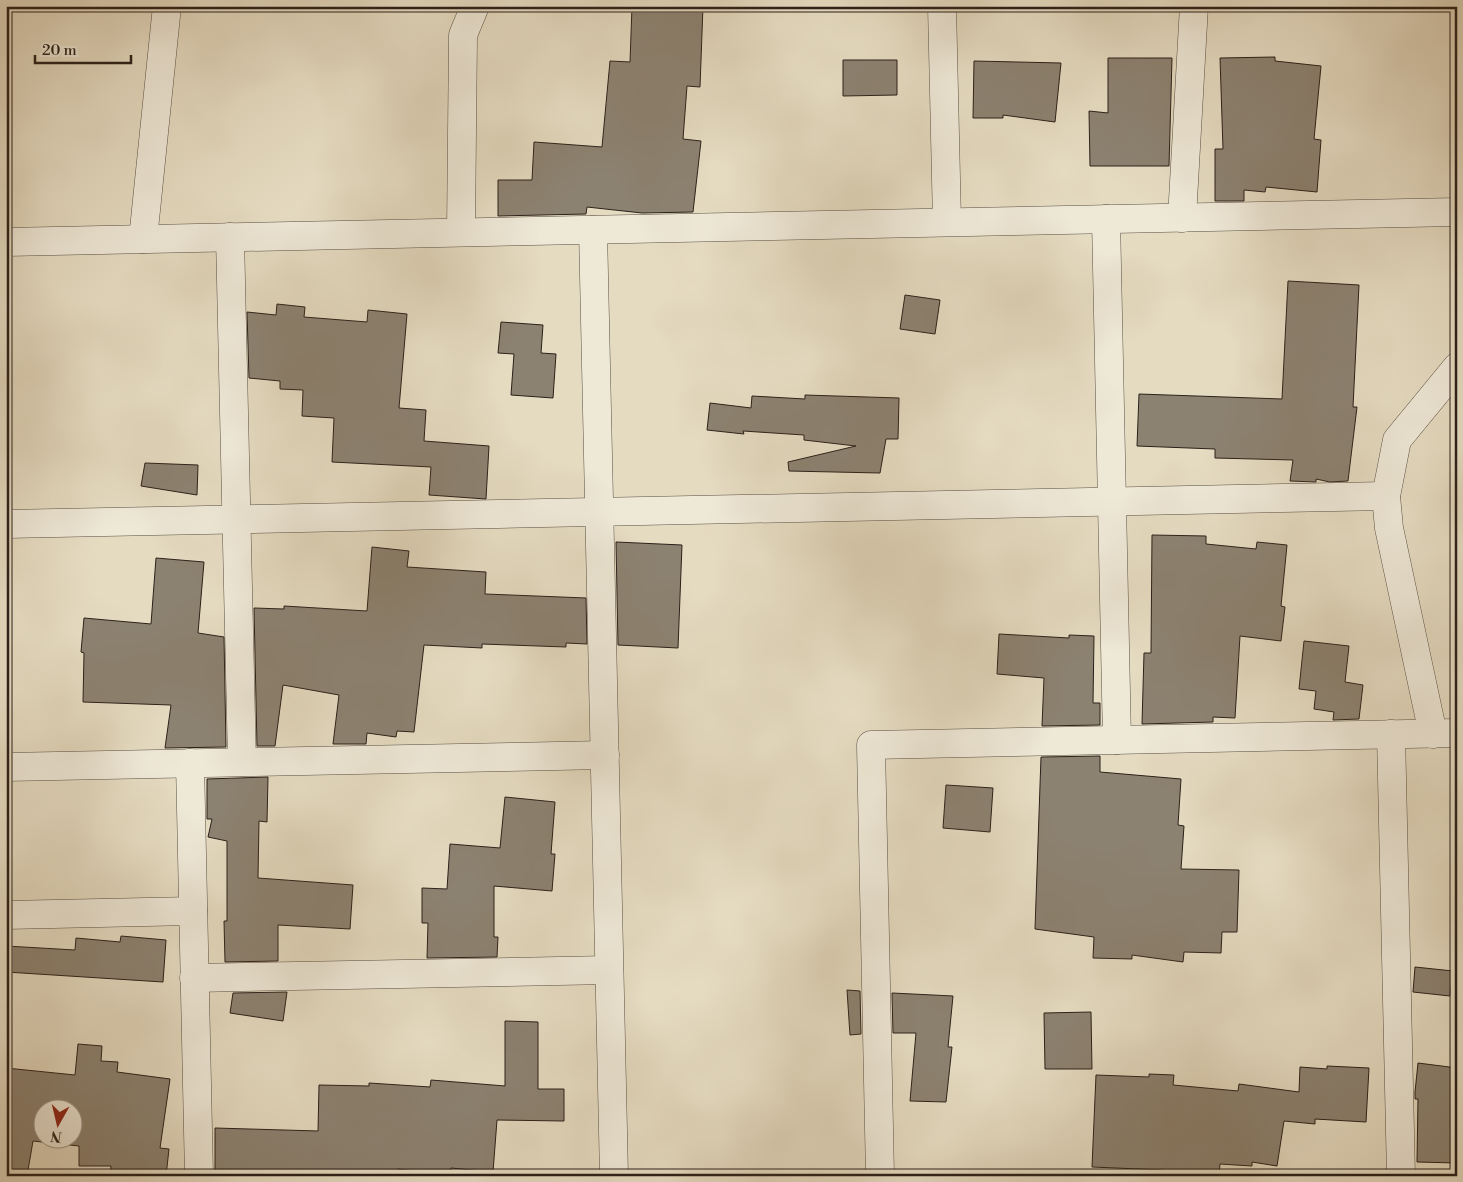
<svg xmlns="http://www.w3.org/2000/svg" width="1463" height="1182" font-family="'Libre Bodoni',serif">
  <rect width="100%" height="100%" fill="#e5dbc1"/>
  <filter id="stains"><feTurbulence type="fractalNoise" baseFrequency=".004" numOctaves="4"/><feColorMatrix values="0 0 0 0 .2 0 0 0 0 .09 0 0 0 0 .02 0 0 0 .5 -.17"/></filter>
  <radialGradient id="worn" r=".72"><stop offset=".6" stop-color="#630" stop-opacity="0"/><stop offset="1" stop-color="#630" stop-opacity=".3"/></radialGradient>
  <g fill="#8c8271" stroke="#2c211a" fill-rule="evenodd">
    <path d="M632,6h71l-3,81 -13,-1 -4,53 18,2 -8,71 -51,1 -55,-6 -1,7 -88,2v-36h34l2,-38 68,5 8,-86 20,1z"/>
    <path d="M1275,57v4l46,5 -7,73 7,1 -4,52 -51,-5 -1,5 -21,-2v11h-29v-52h8l-3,-91z"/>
    <path d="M1108,58h64l-3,108h-79l-1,-55 19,2z"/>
    <path d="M843,60h54v35l-54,1z"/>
    <path d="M974,61l87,2 -6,59 -52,-7v3h-30z"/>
    <path d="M1288,281l71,4 -6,122h4l-9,74 -18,1 -14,-3v3l-26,-1 3,-21 -78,-2v-9l-78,-3 2,-52 143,5z"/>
    <path d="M905,295l35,5 -5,34 -35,-5z"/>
    <path d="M277,304l28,3 -1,10 63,5 1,-12 39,4 -8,94 27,2 -2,31 65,5 -3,53 -57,-4 2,-28 -99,-5 2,-44 -32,-2 1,-26 -23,-1v-8l-31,-3 -2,-66 29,3z"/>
    <path d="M501,322l42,3 -2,28 15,1 -3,44 -42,-3 3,-41 -16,-1z"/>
    <path d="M805,395l94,3 -1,41h-12l-6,34 -91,-2 -1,-9 68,-16 -52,-6v-5l-61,-4 1,3 -37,-4 3,-27 41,5 1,-12 53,3z"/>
    <path d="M145,463l53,2 -1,30 -56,-9z"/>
    <path d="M1152,535l54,1v8l50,5 1,-7 30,3 -6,61 4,1 -4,34 -41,-5 -5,82 -22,-1v5l-71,2 2,-71h7z"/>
    <path d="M616,542l66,3 -4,103 -60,-3z"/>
    <path d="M372,547l37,4 -2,16 79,5 -1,22 101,4 1,46 -21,-1v4l-84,-3v4l-58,-3 -10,87 -17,-1 -1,6 -29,-4 -1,11h-33l6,-49 -56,-10 -8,61h-18l-3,-138 30,1v-3l83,5z"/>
    <path d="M156,558l48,4 -6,71 26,4 2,110 -61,1 6,-43 -88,-3 1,-49 -3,-1 3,-34 67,6z"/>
    <path d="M999,634l70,4v-3l25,1 -1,67h7v22l-58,1 2,-48 -47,-4z"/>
    <path d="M1304,641l45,5 -4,36 18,3 -4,34 -26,1 1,-8 -20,-3 2,-18 -17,-2z"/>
    <path d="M1100,756v16l81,7 -3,46 6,1 -3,43 58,1 -2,62h-15l-1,21 -37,-1 -1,10 -51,-7v4l-39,-1 1,-21 -59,-8 6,-172z"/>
    <path d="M268,777l-1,45 -8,-1 -1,57 95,7 -3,44 -72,-4v36l-53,1 -1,-41h3v-80l-19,-4 4,-18h-5v-40z"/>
    <path d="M946,785l47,3 -3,44 -47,-4z"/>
    <path d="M505,797l50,5 -4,52h4l-3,37 -58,-5v51h4l-1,20 -70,1 1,-35h-6v-35l25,1 3,-45 50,4z"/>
    <path d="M121,936l45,4 -3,42 -157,-10v-26l69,4 1,-12 44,4z"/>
    <path d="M1415,967l38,4 -3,25 -37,-4z"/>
    <path d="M847,990l13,1 1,43 -11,1z"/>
    <path d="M287,992l-4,29 -53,-8 3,-20z"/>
    <path d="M892,993l61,3 -5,51h4l-6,55 -36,-1 6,-68h-23z"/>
    <path d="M1091,1012l1,57h-47l-1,-56z"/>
    <path d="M505,1021l33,1v67h26v32l-67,-1 -4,52 -42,-4v7l-53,-6v7h-183v-48l103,3 1,-46 50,1v-3l61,4 1,-7 74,6z"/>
    <path d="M78,1044l24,2 -1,15 17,1 -1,10 53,7 -10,69 9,1 -3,27h-56l1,-10h-32v-20l-46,-5 -6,35h-21v-108l69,7zM42,1110h30v30h-30z"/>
    <path d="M1418,1063l39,5v95l-40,-1 1,-63h-3v-7z"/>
    <path d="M1327,1066l42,2 -3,54 -51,-3v5l-31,-3 -7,45 -25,-4v4l-32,-2 -1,12h-32l-24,-2v-4l-71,-3 4,-92 53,2v-3l25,1 -1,10 65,6 1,-7 60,8 1,-25 27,2z"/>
  </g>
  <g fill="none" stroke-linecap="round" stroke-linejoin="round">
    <g stroke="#5a5044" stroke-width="29">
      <g id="minor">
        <path d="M942,6l5,216"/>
        <path d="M1182,218l12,-212"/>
        <path d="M1106,219l11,521"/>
        <path d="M593,230l21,946"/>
        <path d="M461,232l2,-197 12,-29"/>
        <path d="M230,237l12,525"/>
        <path d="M143,239l24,-233"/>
        <path d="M6,242l1451,-30"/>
        <path d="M6,524l1380,-28"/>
        <path d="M1391,734l10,442"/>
        <path d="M1433,734l-44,-206 -3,-32 11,-56 60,-73"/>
        <path d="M190,763l9,413"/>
        <path d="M6,767l599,-12"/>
        <path d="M6,915l187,-4"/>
        <path d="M194,978l415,-8"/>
        <path d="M880,1176l-9,-431 586,-12"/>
      </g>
    </g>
    <use href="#minor" stroke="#eee8d7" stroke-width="28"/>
  </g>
  <rect width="1463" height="1182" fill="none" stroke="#e5dbc1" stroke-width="25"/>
  <rect x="8" y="8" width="1448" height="1167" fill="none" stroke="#2c211a" stroke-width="2.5"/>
  <rect x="12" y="12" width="1438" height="1157" fill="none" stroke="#2c211a"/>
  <g transform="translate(58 1124) rotate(188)"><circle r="24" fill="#eee8d7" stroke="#a0988b"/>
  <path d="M0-4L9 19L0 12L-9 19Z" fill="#8f2418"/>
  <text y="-8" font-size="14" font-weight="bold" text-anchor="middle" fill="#2c211a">N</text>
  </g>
  <path d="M35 55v8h96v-8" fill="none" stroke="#2c211a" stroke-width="2.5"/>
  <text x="42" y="55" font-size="15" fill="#2c211a" stroke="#eee8d7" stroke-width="4" paint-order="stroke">20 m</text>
  <rect width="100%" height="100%" filter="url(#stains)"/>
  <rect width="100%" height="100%" fill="url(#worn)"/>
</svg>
